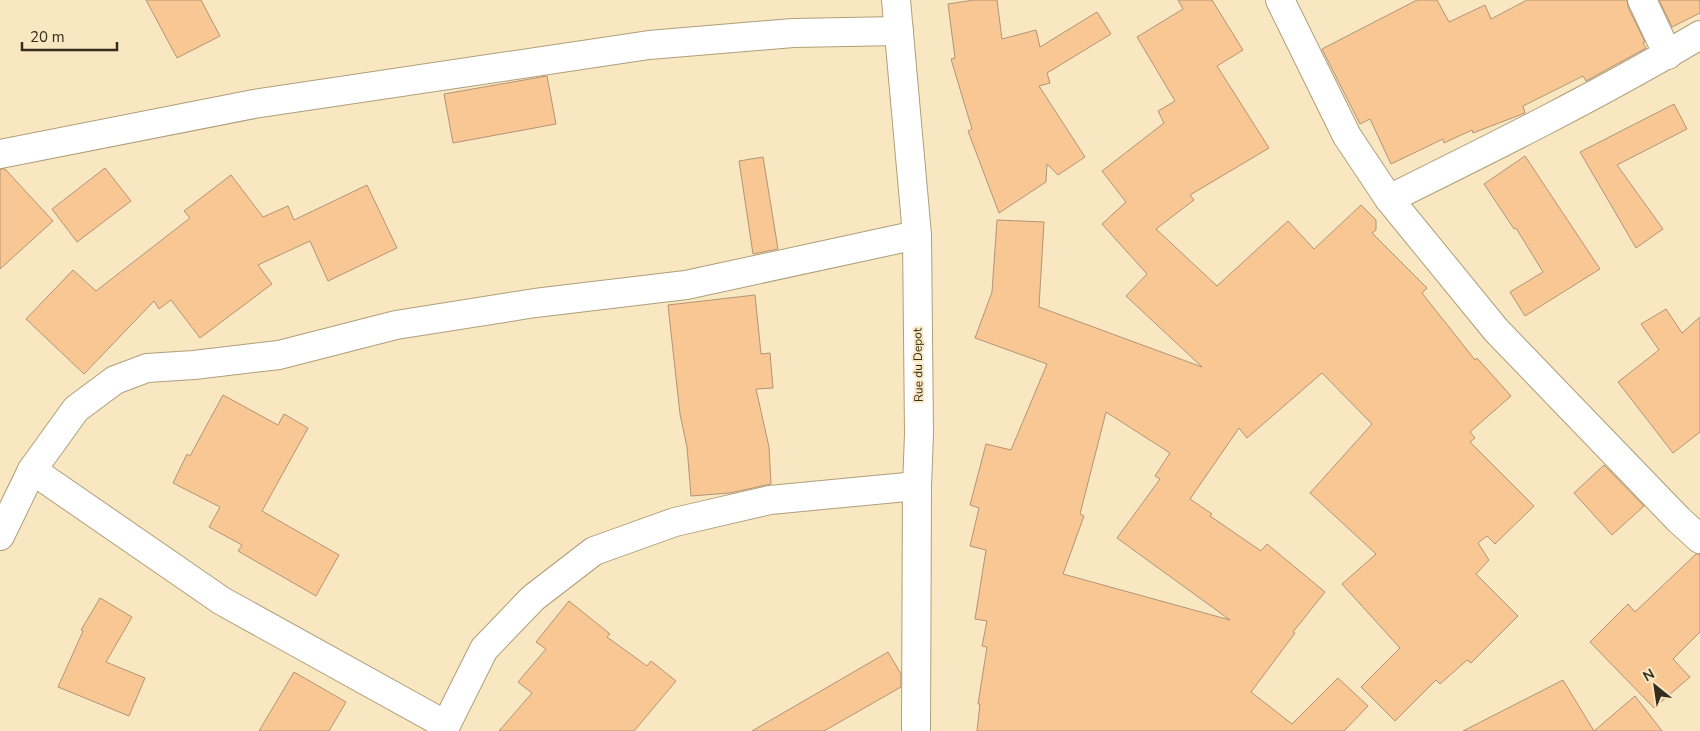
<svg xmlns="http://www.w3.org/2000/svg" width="1700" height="731" font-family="'Nunito Sans',sans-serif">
  <rect width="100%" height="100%" fill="#f8e7c0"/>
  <g fill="#f9c793" stroke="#b29577" fill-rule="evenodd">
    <path d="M146,0h55l19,36 -43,22z"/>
    <path d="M974,0h23l5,39 34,-9 4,17 57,-35 14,22 -64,39 3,10 -11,3 46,71 -27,18 -11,-11 -1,18 -47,31 -31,-82 4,-2 -21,-70 4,-1 -7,-54z"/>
    <path d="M1178,0h34l31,50 -26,16 52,82 -79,47 4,5 -38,29 61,57 71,-65 26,28 47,-44 15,15v10l-4,3 55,55 -5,5 53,67 2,-2 34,38 -41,36 5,6 -5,4 64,64 -39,38 -8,-8 -9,7 11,17 -13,14 42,42 -47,47 -4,-3 -27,24 -4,-4 -41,41 -34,-34 39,-39 -58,-64 34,-30 -66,-61 62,-69 -50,-51 -75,65 -8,-10 -49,71 22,15 -2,2 51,35 6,-7 58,48 -32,40 2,1 -44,59 41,32 46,-46 30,28 -24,25h-367l3,-27h-2l9,-57 -5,-1 5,-25 -12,-2 11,-69 -16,-4 9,-38 -9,-3 16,-61 25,6 36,-86 -72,-26 17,-46 5,-72 47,2 -5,85 163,60 -76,-71 21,-22 -45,-50 24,-22 -24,-31 62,-48 -6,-12 17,-10 -38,-64 46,-28zM1106,412l64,41 -15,23 5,3 -43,59 113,82 -167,-46 21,-58 -4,-2z"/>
    <path d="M1417,0h20l12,22 36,-17 6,14 36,-19h100l1,7 17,35 -2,1 3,5 -60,33 -3,-5 -60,30 2,7 -52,20 -1,-3 -28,13 -1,-4 -52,25 -21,-45 -10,5 -38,-75z"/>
    <path d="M1659,0h41v13l-28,14z"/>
    <path d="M547,76l9,48 -103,19 -9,-49z"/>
    <path d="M1674,104l13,25 -70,36 46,64 -27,19 -56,-96z"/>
    <path d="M1525,156l75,113 -75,47 -15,-24 33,-20 -27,-44 -2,1 -30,-45z"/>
    <path d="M763,157l15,92 -25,5 -14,-93z"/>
    <path d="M105,168l26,33 -54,41 -25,-33z"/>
    <path d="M0,169h5l48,52 -53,48z"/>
    <path d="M231,175l32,42 25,-11 6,14 73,-35 30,63 -69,33 -18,-40 -52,24 14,19 -72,54 -29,-38 -12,9 -5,-8 -70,73 -58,-55 47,-49 23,21 94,-73 -6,-7z"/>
    <path d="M755,295l6,59 9,-1 3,35 -17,1 13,58 2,37 -41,9 -39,3 -4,-49 -7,-33 -12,-109z"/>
    <path d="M1666,309l16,24 18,-16v115l-27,21 -55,-71 41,-32 -18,-26z"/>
    <path d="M223,395l55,30 6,-11 24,14 -46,83 77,44 -23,41 -78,-45 4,-6 -33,-18 11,-20 -47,-24 14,-29 3,2z"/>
    <path d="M1604,465l40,41 -32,29 -38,-42z"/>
    <path d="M1696,554h4v78l-27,27 17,18 -36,31 -64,-66 38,-38 7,8z"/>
    <path d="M100,598l32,19 -26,45 39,16 -16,38 -71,-29 25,-56 -2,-1z"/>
    <path d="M569,601l41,33 -3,3 40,29 4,-5 25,20 -42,50h-135l33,-38 -14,-11 28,-33 -10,-7z"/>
    <path d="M888,652l13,22v13l-77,44h-72z"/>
    <path d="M294,672l52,30 -17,29h-70z"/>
    <path d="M1563,680l31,51h-131z"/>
    <path d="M1635,696l27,35h-68z"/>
  </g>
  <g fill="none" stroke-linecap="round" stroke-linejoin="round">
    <g stroke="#af9f7a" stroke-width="30">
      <g id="street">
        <path d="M1280,0l67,136 42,63 107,131 183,190 21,19"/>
        <path d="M1642,0l26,55"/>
        <path d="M0,154l254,-50 395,-59 144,-12 106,-2"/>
        <path d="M1389,199c105,-52 210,-104 311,-164"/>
        <path d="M32,470l190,131 224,124"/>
        <path d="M0,536l32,-66 44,-61 39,-29 32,-12 47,-3 85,-10 117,-30 139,-22 151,-18 231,-50"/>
        <path d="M443,731l41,-82 49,-51 61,-47 81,-29 95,-22 147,-14"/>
      </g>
    </g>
    <g stroke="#af9f7a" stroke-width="30">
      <path id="secondary" d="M896,0l21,235 2,199 -2,52 -1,245"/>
    </g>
    <use href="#street" stroke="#fff" stroke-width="28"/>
    <use href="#secondary" stroke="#fff" stroke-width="28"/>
  </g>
  <g text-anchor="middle" stroke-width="4" stroke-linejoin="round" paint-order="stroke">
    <g font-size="12" fill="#352e1f" stroke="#f8e7c0">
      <text transform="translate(918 365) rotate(-91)" y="4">Rue du Depot</text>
    </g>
  </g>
  <g transform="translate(1655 686) rotate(330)" stroke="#f8e7c0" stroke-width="4" paint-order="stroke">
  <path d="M0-4L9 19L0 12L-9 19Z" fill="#352e1f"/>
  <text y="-8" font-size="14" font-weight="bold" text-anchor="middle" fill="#352e1f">N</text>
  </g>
  <path d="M22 42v8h95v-8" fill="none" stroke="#352e1f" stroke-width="2.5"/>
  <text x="30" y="42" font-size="15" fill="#352e1f" stroke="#f8e7c0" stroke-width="4" paint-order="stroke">20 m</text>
</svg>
